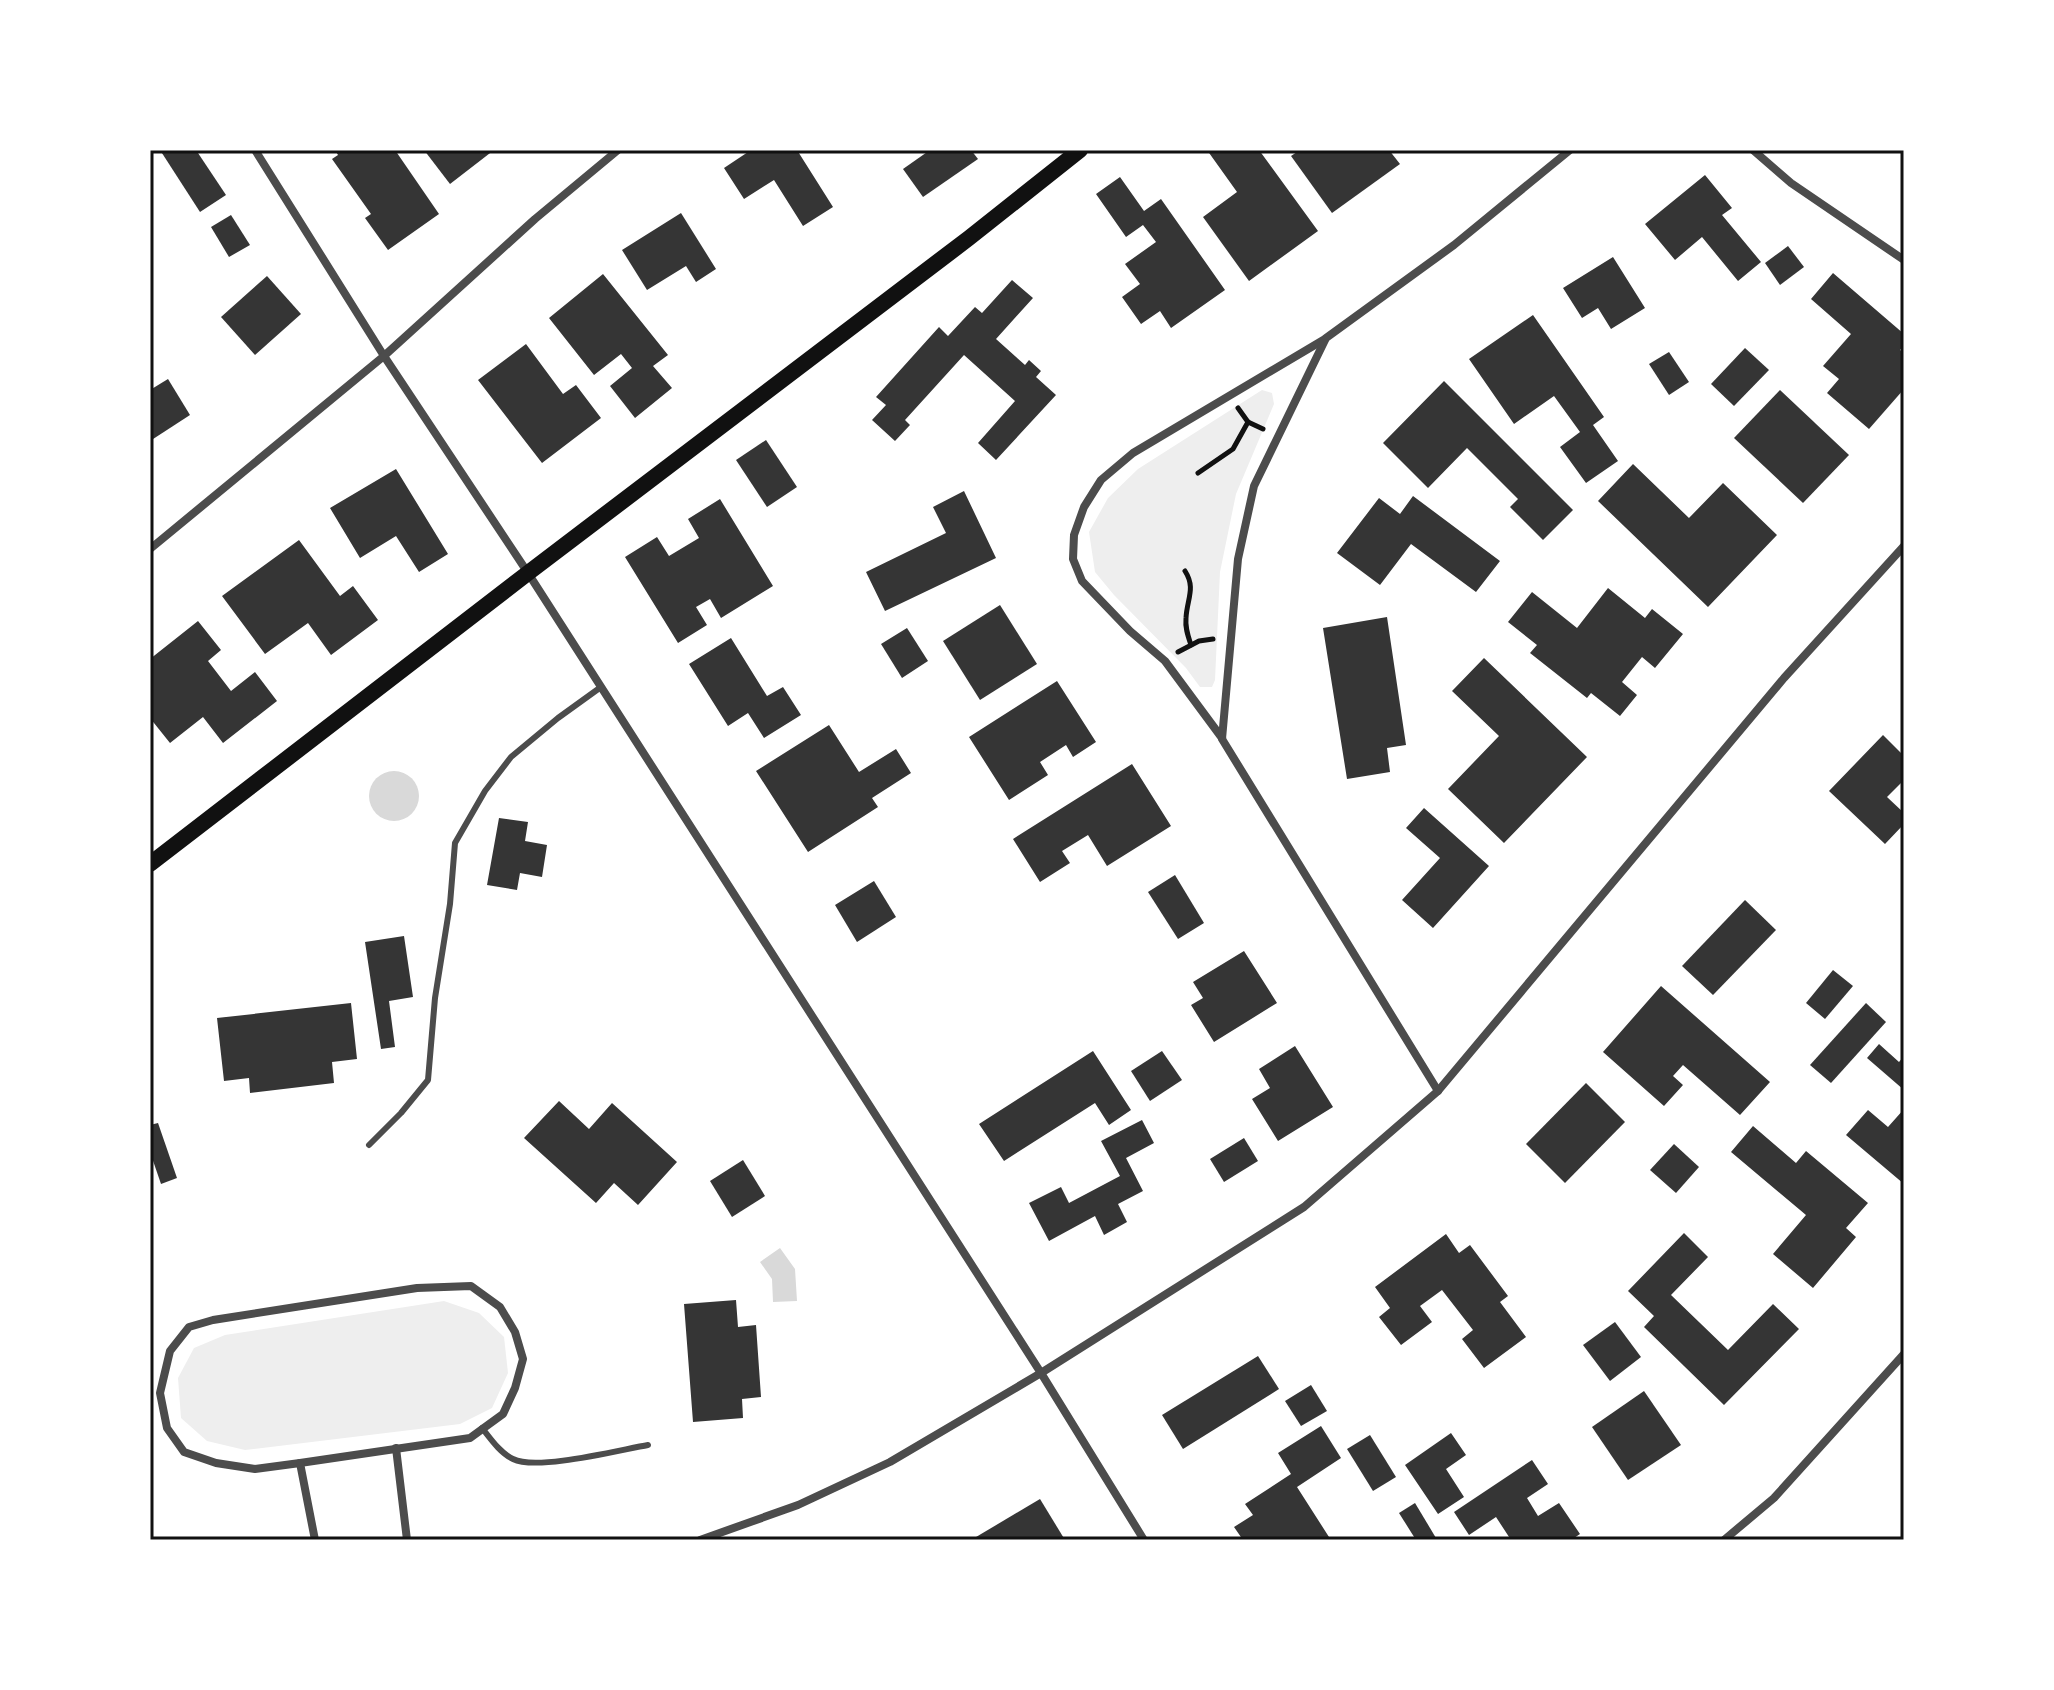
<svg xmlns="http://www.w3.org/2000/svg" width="2054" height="1690" font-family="Ubuntu,sans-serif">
  <rect width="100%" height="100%" fill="#fff"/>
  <g fill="#eee">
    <path d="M1262,390l10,3 2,11 -38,90 -16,78 -5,108 -3,7h-12l-14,-19 -72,-73 -19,-23 -6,-40 19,-34 30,-29z"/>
    <path d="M444,1301l35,12 25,24 4,36 -16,35 -32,16 -215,26 -38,-9 -26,-23 -3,-40 16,-30 31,-13z"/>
  </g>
  <g fill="#d9d9d9">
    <circle cx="394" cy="796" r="25"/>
    <path d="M780,1248l15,21 2,32 -24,1 -1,-23 -12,-17z"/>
  </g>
  <g fill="#353535">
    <path d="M160,150h36l30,45 -26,17z"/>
    <path d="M335,150h60l44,64 -51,36 -23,-32 6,-4 -39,-55 6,-4z"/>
    <path d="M424,150h70l-44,34z"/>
    <path d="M751,150h46l36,57 -30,19 -29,-46 -30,19 -20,-31z"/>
    <path d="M930,150h41l7,9 -55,38 -20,-28z"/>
    <path d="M1207,150h52l59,81 -69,50 -46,-64 34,-25z"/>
    <path d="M1300,150h89l11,14 -68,49 -41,-57z"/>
    <path d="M1705,175l27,33 -10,7 39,47 -23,19 -36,-44 -27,23 -30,-36z"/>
    <path d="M1120,177l24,34 17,-12 64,91 -54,38 -11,-17 -19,13 -19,-27 18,-13 -15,-20 31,-22 -13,-17 -17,12 -30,-43z"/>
    <path d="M681,213l35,56 -20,13 -10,-16 -39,24 -25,-40z"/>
    <path d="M231,215l19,30 -21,12 -18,-30z"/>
    <path d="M1788,246l16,21 -24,18 -15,-22z"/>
    <path d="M1613,257l32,51 -34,21 -13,-21 -16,10 -19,-30z"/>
    <path d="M1833,273l71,61v11l-4,5 4,3v36l-35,40 -42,-36 12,-14 -16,-13 28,-32 -40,-35z"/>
    <path d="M603,274l65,81 -15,11 19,22 -37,30 -25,-32 22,-18 -11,-14 -27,21 -45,-57z"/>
    <path d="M267,276l34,38 -46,41 -34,-38z"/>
    <path d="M1012,280l21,18 -37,41 29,26 4,-5 12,11 -5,6 20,18 -60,65 -18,-17 37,-42 -51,-46 -59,65 5,5 -15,16 -23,-21 14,-15 -10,-8 63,-70 9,9 27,-29 7,6z"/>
    <path d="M1533,315l71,102 -11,8 25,36 -32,22 -26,-36 20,-15 -26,-36 -40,28 -45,-65z"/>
    <path d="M526,344l37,50 13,-9 25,33 -59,45 -64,-83z"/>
    <path d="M1745,348l24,22 -35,36 -23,-22z"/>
    <path d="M1669,352l20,30 -20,13 -20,-31z"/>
    <path d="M168,379l22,36 -40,26v-51z"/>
    <path d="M1444,381l129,129 -30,30 -33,-33 8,-8 -51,-51 -39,40 -45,-45z"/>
    <path d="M1780,390l69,65 -46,48 -69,-65z"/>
    <path d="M766,440l31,47 -30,20 -31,-47z"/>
    <path d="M1633,464l56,54 34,-35 54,52 -69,72 -110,-106z"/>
    <path d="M396,469l52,85 -29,18 -23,-36 -36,22 -30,-50z"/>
    <path d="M964,491l32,67 -111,53 -19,-39 80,-39 -13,-26z"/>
    <path d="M1413,496l87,65 -24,31 -65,-48 -31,41 -43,-32 42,-55 21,16z"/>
    <path d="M720,499l53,87 -52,32 -11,-19 -14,8 11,18 -29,18 -53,-86 32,-20 12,19 30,-18 -11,-19z"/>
    <path d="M299,540l41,56 13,-10 25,34 -47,35 -23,-32 -43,31 -43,-58z"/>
    <path d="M1608,588l37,30 7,-9 31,25 -28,34 -13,-11 -20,25 15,13 -17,21 -29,-23 -4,5 -57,-45 7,-8 -29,-23 24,-30 45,36z"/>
    <path d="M1000,605l37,59 -57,36 -37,-59z"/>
    <path d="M1387,617l19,128 -19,3 3,24 -43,7 -24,-151z"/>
    <path d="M198,621l23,29 -13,11 23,30 24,-19 22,29 -54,42 -20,-26 -33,26 -20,-25v-59z"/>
    <path d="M907,628l21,33 -26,17 -21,-34z"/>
    <path d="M731,638l36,58 16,-9 18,28 -37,23 -16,-25 -20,13 -39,-62z"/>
    <path d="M1484,658l103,99 -83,86 -56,-54 51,-53 -47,-45z"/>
    <path d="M1057,681l39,61 -23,15 -7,-12 -26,17 8,13 -39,25 -40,-63z"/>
    <path d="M829,725l30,47 37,-23 15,24 -39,25 6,9 -70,45 -52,-81z"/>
    <path d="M1883,735l21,21v24l-17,17 17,16v11l-19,20 -56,-53z"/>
    <path d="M1132,764l39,62 -64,40 -19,-31 -26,16 8,12 -30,19 -27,-43z"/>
    <path d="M1424,808l65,58 -56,62 -31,-28 38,-42 -34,-30z"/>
    <path d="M499,818l29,4 -3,19 22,4 -5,32 -22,-4 -3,17 -30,-5z"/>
    <path d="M1175,875l29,48 -26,16 -30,-47z"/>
    <path d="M874,881l22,36 -39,25 -22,-37z"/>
    <path d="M1745,900l31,30 -63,65 -31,-29z"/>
    <path d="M404,936l9,61 -24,4 6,46 -14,2 -16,-107z"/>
    <path d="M1244,951l33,52 -63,39 -23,-37 12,-7 -10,-16z"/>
    <path d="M1833,970l20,16 -28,33 -19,-16z"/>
    <path d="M1661,986l109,96 -30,33 -57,-50 -10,11 10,9 -19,21 -61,-54z"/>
    <path d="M351,1003l6,56 -25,3 2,21 -84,10 -1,-15 -25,3 -7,-63z"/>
    <path d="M1866,1003l20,19 -55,61 -21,-18z"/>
    <path d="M1879,1044l20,18 5,-6v34l-37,-32z"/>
    <path d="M1295,1046l38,61 -55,34 -26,-42 18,-11 -11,-19z"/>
    <path d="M1093,1051l38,59 -22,15 -14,-22 -91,58 -25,-37z"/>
    <path d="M1162,1051l20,29 -32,21 -19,-30z"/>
    <path d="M1586,1083l39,39 -60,61 -39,-39z"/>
    <path d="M559,1101l30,28 23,-26 65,59 -39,43 -24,-22 -18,20 -72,-65z"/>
    <path d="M1904,1109v75l-58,-49 22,-25 20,17z"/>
    <path d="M1142,1120l12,23 -28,15 17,33 -25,13 9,18 -23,13 -9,-19 -46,25 -20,-38 32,-16 8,16 51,-27 -19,-35z"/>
    <path d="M158,1123l19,55 -16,6 -11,-32v-27z"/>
    <path d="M1753,1126l43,37 10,-12 62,52 -22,25 10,9 -43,51 -40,-34 33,-39 -75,-63z"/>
    <path d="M1244,1138l14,23 -34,21 -14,-23z"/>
    <path d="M1674,1144l25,23 -23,26 -26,-23z"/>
    <path d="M743,1160l22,36 -33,21 -22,-36z"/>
    <path d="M1684,1233l24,24 -37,38 57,55 45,-46 26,25 -75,76 -80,-78 10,-11 -26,-25z"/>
    <path d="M1446,1234l13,19 11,-8 38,51 -8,6 26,35 -42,31 -22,-29 11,-9 -31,-40 -22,16 12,16 -31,23 -22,-28 11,-9 -15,-21z"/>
    <path d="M736,1300l2,27 18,-2 5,72 -19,2 1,19 -50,4 -9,-118z"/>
    <path d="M1615,1322l26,35 -31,24 -27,-36z"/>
    <path d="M1258,1356l21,33 -96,60 -21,-34z"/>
    <path d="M1311,1385l16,26 -26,15 -16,-25z"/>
    <path d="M1644,1391l37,54 -53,35 -36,-53z"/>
    <path d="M1321,1426l20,32 -44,29 32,50 -4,3h-82l-9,-13 19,-12 -8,-11 46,-30 -13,-21z"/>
    <path d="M1451,1433l15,22 -20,14 18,28 -26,17 -33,-49z"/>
    <path d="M1370,1435l26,42 -23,14 -26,-42z"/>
    <path d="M1532,1460l16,24 -21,14 11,18 21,-13 21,31 -9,6h-60l-15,-23 -27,18 -15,-23z"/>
    <path d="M1040,1499l25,41h-94z"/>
    <path d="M1415,1503l21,35 -4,2h-16l-17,-27z"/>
  </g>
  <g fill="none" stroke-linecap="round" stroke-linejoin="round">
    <g stroke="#111" stroke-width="5">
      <path d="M1238,408l10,14 15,7"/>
      <path d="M1198,473l35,-24 15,-27"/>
      <path d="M1185,571c11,17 2,28 1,47 -1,10 2,18 5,27"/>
      <path d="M1178,652l21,-11 14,-2"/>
    </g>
    <g stroke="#4c4c4c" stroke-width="6">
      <path d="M369,1145l32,-32 27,-33 7,-82 15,-94 5,-61 30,-52 26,-34 47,-39 43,-31"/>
      <path d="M482,1428c8,10 18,25 31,31 24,12 106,-9 135,-14"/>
    </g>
    <g stroke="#4c4c4c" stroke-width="8">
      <path d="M255,150l129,206 144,217 513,800 103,167"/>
      <path d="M1753,150l38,33 113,77"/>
      <path d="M150,549l234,-193 151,-137 83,-69"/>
      <path d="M1222,738l-57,-77 -35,-30 -48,-50 -9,-22 1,-24 10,-28 17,-27 32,-27 192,-114"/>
      <path d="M1438,1091l-216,-352 16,-180 16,-73 72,-148 128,-93 116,-95"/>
      <path d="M471,1286l29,21 15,25 8,27 -8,29 -12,26 -33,24 -170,25 -45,6 -39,-6 -32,-11 -17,-24 -7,-35 10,-42 19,-24 24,-7 204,-32z"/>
      <path d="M396,1448l11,92"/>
      <path d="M300,1463l15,77"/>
      <path d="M700,1540l98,-35 92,-43 151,-89 263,-166 134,-116 346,-413 120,-132"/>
      <path d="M1724,1540l50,-42 130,-144"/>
    </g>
    <path stroke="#111" stroke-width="16" d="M150,864l378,-291 441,-335 111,-88"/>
  </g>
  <rect width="2054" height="1690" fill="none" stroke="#ffffff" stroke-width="304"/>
  <rect x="152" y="152" width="1750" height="1386" fill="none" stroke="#111" stroke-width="3"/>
</svg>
